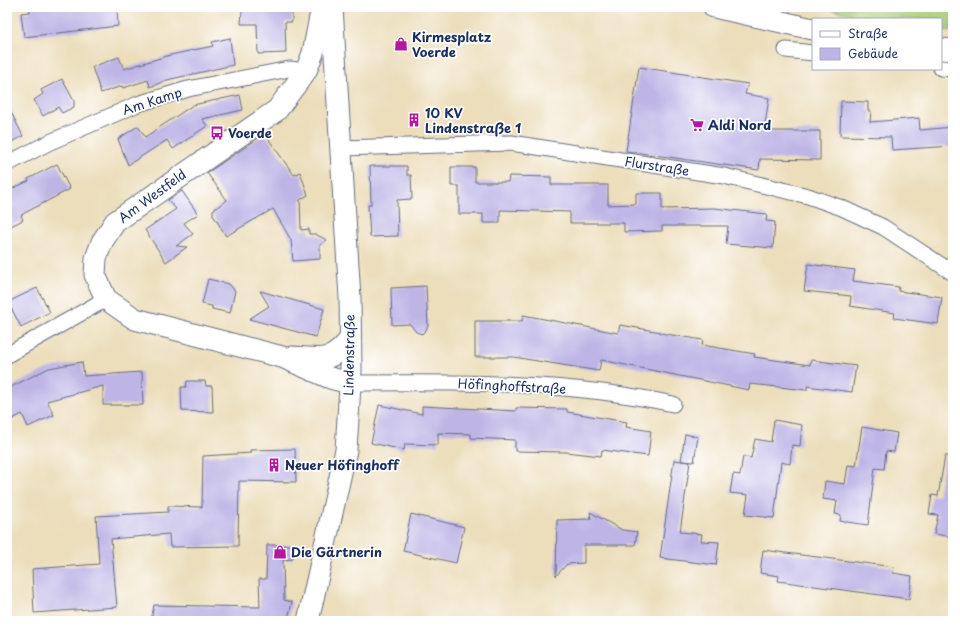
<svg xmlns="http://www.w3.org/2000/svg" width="960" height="628" font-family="'Playpen Sans',sans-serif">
  <rect width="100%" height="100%" fill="#fff"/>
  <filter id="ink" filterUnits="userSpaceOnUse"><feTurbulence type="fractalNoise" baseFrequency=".025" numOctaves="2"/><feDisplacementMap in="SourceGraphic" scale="8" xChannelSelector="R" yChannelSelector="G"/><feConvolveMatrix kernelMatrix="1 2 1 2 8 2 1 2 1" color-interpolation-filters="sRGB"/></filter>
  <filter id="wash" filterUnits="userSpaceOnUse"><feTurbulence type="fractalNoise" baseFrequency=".012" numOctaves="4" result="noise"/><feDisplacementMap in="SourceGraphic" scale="16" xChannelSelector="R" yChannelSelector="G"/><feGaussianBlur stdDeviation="0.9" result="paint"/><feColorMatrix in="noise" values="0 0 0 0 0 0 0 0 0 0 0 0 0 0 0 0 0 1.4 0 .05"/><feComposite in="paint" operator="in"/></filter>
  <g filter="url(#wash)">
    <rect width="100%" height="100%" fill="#ecdebb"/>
    <path fill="#a4c670" stroke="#607a67" d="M819,7h134v25l-12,-1v-12h-66z"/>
    <g id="blocks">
      <g fill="#beb5e6">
        <path d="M30,7h87l1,19 -94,11 -3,-24 9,-1z"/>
        <path d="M259,7h26v3h7v12h-7l1,31 -28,1 -1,-30h-16l1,-14h17z"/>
        <path d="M230,38l3,27 -66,15 -17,7 -2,-7 -25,8 -1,-2 -21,7 -9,-26 27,-10 5,12 46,-14 43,-9 -1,-4z"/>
        <path d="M639,67l109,17 -3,10 24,4 -5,33h56v29l-60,-1 -1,11 -133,-19z"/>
        <path d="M62,79l12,22v6l-12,6 -4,-6 -15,9 -9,-16 9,-6 -2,-4z"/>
        <path d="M240,95l3,15 -41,9 5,7 -34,23 -6,-9 -39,25 -10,-26 20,-13 7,11 48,-32z"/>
        <path d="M841,101l27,1v9h3l-1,11 49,-4 1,12 33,-3v19l-61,4 -1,-13 -51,-1z"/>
        <path d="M7,104l16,32 -16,8z"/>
        <path d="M260,137h7l27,38 6,-3 8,23 -8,5 1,30 8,-1v5h6l12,6 -7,5v14l-27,2 -2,-21 -18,-31 -47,27 -13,-21v-5l14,-10 -20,-27z"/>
        <path d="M57,164l13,25 -49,26 2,5 -16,8v-42l2,4 20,-9 -1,-2z"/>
        <path d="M370,166h37v9h4l1,24 -15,1 1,36 -28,1 -2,-32h3z"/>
        <path d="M451,167h24v15h33l1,-6 42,1v8h57v20l28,-1v-11h26v16l52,-1 53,6 -1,7 9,1 -2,26 -47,-4 2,-18h-66v5l-38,1v-9h-54v-11l-70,-2v13h-17v-9h-24v-28h-8z"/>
        <path d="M182,191l16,23 -14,9 9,11 -17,12 11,1 -21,15 -21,-32 31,-21 -8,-9z"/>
        <path d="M808,264l47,6 -2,11 46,6 -1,4 44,6 -4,27 -44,-6 1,-5 -45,-7 1,-10 -47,-5z"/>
        <path d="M208,279l21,5 6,7 -5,22 -18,-4v-3l-10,-2z"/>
        <path d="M426,286l2,40 -2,4 -4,4 -6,-2 -6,-8 -18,1 -1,-37z"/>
        <path d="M37,288l13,24 -29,15 -13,-25z"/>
        <path d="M260,291l64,18 -8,28 -67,-18 20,-13z"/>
        <path d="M523,315l95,18 2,-8 41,7 -1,1 43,7 -1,5 53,9 -1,3 56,8 1,-5 45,6 -4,26 -45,-6v4l-57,-6 -1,6 -148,-30 -2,11 -86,-14h-38v-36h47z"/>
        <path d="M82,362l2,14 58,-4 1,33h-40v-19l-56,15 7,14 -26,12 -6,-13 -15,8v-33l42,-21z"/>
        <path d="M187,381h18l1,5h6l1,26 -31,-1 -1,-24h5z"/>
        <path d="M379,405l43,9v-8l94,5v-3l51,1v3l60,10 -1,5 25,4 -3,25 -46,-6 -1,6 -35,-4 -51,-1v-11l-44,-2v-4l-33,-1v12l-33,-1 -1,6 -33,-7z"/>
        <path d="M774,420l28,5 -2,21 -8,-1 -2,19 -9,-2 -7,56 -29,-3 3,-20 -18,-2 3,-19 7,1 3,-19 8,2 4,-19 16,3z"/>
        <path d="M862,427l35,6 -3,19 -8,-1 -2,18 -9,-1 -7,57 -28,-4 1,-6 -6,-1 2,-13 -14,-2 2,-18 20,3 3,-19 8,1z"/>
        <path d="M685,434l13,3 -4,25 -13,-1z"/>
        <path d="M295,449l1,33 -57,-1 -1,65 -68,1 -1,-13 -58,5 6,68 -83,6 -2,-44 67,-5 -3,-48 72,-4v-6l34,1 1,-51 48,-3 -1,-3z"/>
        <path d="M945,456h8v81l-19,-3 4,-19 -9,-1 3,-19 6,1z"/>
        <path d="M674,460l16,2 -10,70 22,2 -1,7 18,1 -3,23 -56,-7z"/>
        <path d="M590,512l32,18 15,2 -2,13h-51v18l-17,1 -11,12 1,-56 34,-1z"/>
        <path d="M411,514l53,13 -8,36 -53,-12z"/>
        <path d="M267,545h26v14l-10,1 1,40 8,2 -4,17 -8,-2 -1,4h-128l3,-16 106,2 -1,-28h7z"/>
        <path d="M763,550l131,17 -1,6 19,3 -3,23 -131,-18 1,-5 -19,-3z"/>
      </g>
    </g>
  </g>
  <g filter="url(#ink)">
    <use href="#blocks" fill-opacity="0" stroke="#646c7f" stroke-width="1"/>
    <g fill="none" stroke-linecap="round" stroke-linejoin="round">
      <g stroke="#646c7f" stroke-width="17">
        <g id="street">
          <path d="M786,50l27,3"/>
          <path d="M941,68l12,1"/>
          <path d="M340,148l171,-5 213,33 84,20 34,12 41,19 70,46"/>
          <path d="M7,164l43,-22 88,-38 50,-15 101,-20 17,2"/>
          <path d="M7,355l99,-56"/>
          <path d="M350,383c108,-1 217,-2 323,21"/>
        </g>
      </g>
      <g stroke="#646c7f" stroke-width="23">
        <g id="secondary">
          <path d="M322,7l-9,46 -7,18 -29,39 -162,112 -13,20 -6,16 -1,17 11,24 29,20 147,38 48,21 20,5"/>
          <path d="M714,7l99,22"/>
          <path d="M941,49l12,1"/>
          <path d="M292,357c30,1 37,8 58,-18"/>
          <path d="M308,621l38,-171 5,-80 -1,-72 -18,-291"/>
        </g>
      </g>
      <use href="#street" stroke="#fff" stroke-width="15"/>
      <use href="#secondary" stroke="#fff" stroke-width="21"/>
    </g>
  </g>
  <defs>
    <g id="shop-bare" transform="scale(1.08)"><path d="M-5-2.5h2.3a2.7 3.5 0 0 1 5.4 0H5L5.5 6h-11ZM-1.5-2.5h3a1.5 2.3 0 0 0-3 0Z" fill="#b5179e" stroke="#fff" stroke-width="2.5" paint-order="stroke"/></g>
    <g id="building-bare" transform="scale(1.08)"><path d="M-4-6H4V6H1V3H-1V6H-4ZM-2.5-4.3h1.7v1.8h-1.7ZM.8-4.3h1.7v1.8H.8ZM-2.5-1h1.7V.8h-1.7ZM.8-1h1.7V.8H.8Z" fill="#b5179e" stroke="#fff" stroke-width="2.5" paint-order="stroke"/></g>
    <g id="supermarket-bare" transform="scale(1.08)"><path d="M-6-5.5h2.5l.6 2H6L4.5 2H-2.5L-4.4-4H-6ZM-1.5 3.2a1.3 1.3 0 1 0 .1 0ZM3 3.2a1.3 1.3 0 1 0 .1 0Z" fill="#b5179e" stroke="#fff" stroke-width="2.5" paint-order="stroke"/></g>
    <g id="bus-bare" transform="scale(1.08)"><path d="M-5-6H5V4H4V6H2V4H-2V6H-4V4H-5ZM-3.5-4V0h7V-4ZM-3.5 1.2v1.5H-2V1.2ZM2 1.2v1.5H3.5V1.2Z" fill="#b5179e" stroke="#fff" stroke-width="2.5" paint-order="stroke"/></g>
  </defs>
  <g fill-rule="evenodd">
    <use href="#shop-bare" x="401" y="44"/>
    <use href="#building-bare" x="414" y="120"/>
    <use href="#supermarket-bare" x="697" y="125"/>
    <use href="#bus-bare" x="217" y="133"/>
    <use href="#building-bare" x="274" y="465"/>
    <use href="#shop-bare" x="280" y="552"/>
  </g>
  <g text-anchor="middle" stroke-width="3.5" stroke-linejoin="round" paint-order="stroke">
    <g font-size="13" font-weight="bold" fill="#1b2f5e" stroke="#fff" text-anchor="start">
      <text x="412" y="42">Kirmesplatz<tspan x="412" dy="15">Voerde</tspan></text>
      <text x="425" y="118">10 KV<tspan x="425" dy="15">Lindenstraße 1</tspan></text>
      <text x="708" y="130">Aldi Nord</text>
      <text x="228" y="138">Voerde</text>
      <text x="285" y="470">Neuer Höfinghoff</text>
      <text x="291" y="557">Die Gärtnerin</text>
    </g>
    <g font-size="13" fill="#1b2f5e" stroke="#fff">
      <text transform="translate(152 101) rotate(-18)" y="5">Am Kamp</text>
      <text transform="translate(657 166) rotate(9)" y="5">Flurstraße</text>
      <text transform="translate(152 196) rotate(-36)" y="5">Am Westfeld</text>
      <text transform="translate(349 355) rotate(-89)" y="5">Lindenstraße</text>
      <text transform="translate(512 386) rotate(3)" y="5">Höfinghoffstraße</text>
    </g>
  </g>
  <rect width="960" height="628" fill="none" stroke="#fff" stroke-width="24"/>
  <rect x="812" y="18" width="130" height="52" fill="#ffffff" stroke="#a4acbf"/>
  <rect x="820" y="31" width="20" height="6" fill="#ffffff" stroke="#a4acbf"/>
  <text x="848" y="38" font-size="12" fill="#1b2f5e">Straße</text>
  <rect x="820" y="48" width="20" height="12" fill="#beb5e6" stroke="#a4acbf"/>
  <text x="848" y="58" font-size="12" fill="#1b2f5e">Gebäude</text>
</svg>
